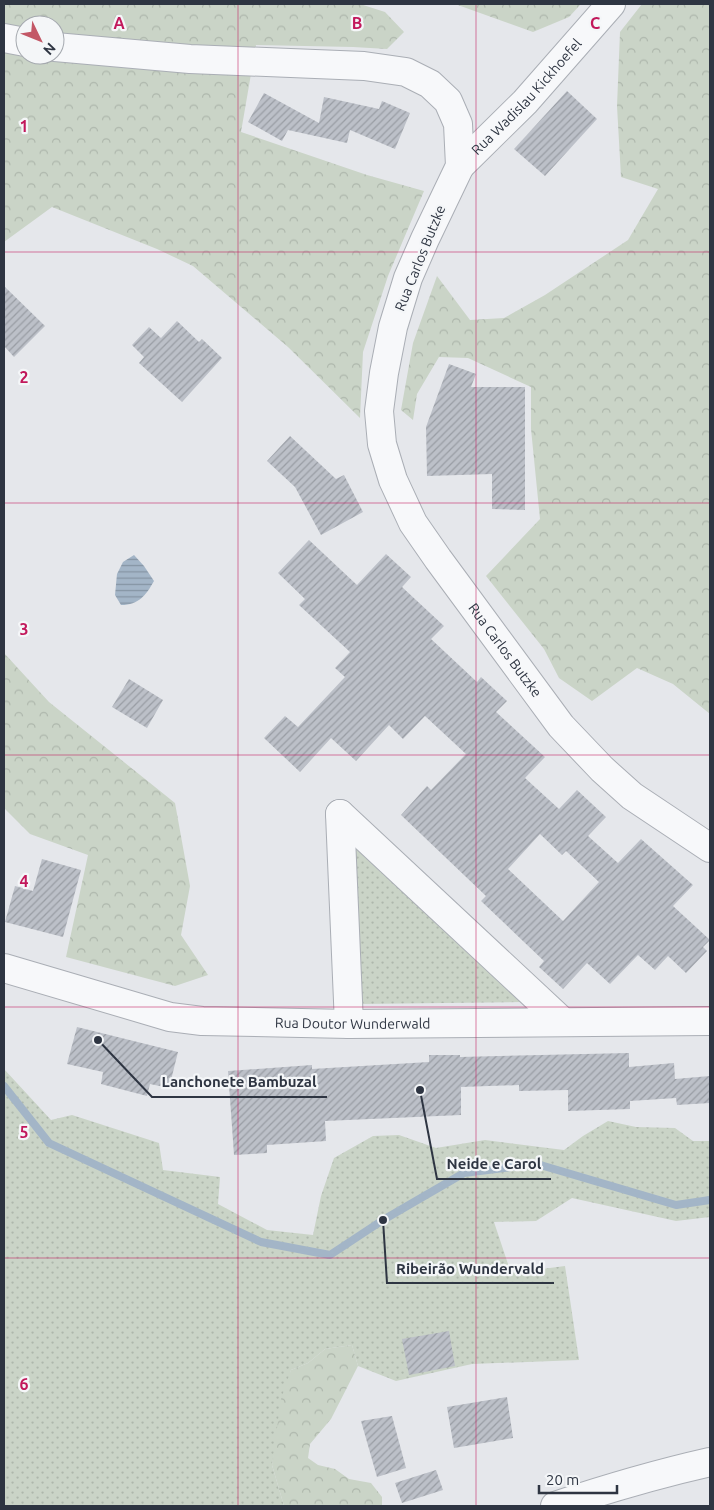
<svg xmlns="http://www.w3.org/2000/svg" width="714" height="1510" font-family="Ubuntu,sans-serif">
  <defs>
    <pattern id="green-dots" width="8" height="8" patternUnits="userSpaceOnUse" patternTransform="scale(1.25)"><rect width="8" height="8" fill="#cad4c7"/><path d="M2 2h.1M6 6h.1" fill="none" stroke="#aeb7ac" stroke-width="1.8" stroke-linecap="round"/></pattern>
    <pattern id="forest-crowns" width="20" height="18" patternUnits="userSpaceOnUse" patternTransform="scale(1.25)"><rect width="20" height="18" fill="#cad4c7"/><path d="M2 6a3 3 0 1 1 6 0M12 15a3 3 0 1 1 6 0" fill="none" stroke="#aeb7ac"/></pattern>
    <pattern id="water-rules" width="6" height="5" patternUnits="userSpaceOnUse" patternTransform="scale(1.25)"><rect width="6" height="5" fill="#a3b5c7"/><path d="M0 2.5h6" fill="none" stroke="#8594a3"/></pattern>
    <pattern id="building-hatch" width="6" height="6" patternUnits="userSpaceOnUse" patternTransform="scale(1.25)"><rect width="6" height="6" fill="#bcc0c8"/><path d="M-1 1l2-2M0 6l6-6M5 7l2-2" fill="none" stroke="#999da4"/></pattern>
  </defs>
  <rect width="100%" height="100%" fill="#e5e7eb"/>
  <g fill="url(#green-dots)">
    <path d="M353,843l169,159 -163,2z"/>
    <path d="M4,1069l47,51 21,-5 87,28 4,27 57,7 -2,27 49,26 46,5 8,-39 13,-38 39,-22 26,-1 37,13 49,-8 79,10 19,-14 25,-15 28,6 39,1 18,13h17v76l-34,4 -104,-23 -36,23 -42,1 17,51 54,-7 14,94 -107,4 -76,17 -38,-15 -6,-21 -27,4 -17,14 -17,7 -19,95 12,41h-280z"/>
  </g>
  <g fill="url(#forest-crowns)" fill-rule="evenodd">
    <path d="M4,4h356l25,8 19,20 -17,17 -34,-2 -97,-2 -15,87 126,43 57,16 -36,85 -25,76 -3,66 -72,-71 -95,-81 -36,-17 -105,-42 -48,35zM25,25h30v30h-30z"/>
    <path d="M455,4h126l-12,13 -36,15z"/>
    <path d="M642,4h68v710l-37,-30 -36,-16 -45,33 -33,-23 -15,-29 -58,-73 54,-57 -9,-90v-42l-63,-29 -29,-1 -22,37 -4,26 -12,-10 12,-67 24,-67 33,44 34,-2 41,-23 83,-55 30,-51 -37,-12 -4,-71 3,-74z"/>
    <path d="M4,653l45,49 126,101 15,83 -9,49 27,40 -33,11 -109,-29 22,-102 -58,-21 -26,-26z"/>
    <path d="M352,1345l6,21 -27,53 -21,25 -2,14 10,7 17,4 14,10 22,4 11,14v9h-98l-12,-41 9,-66 10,-29 17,-7 17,-14z"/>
  </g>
  <path fill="url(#water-rules)" d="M134,555l10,11 10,15c-8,14 -15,24 -33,24l-6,-10 2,-21 6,-12z"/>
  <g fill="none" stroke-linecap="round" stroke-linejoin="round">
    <path stroke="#a3b5c7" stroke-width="8" d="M4,1086l45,57 212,99 69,13 53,-35 81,-47 73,-9 139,41 34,-5"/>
  </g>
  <g fill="url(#building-hatch)" fill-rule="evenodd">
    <path d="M567,91l30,28 -52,57 -31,-27z"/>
    <path d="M264,93l55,30 5,-26 55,12 3,-8 28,12 -15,36 -45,-19 -3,13 -59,-13 -6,11 -34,-19z"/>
    <path d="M4,286l41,40 -31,31 -10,-11z"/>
    <path d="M177,321l22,21 3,-3 20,19 -40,44 -43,-39 5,-6 -12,-12 17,-18 12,11z"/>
    <path d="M449,364l27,10 -5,13h54v123l-33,-1v-35l-65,2 -1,-49z"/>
    <path d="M290,436l46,43 8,-4 19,37 -42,23 -26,-48 -28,-26z"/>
    <path d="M309,540l48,45 29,-31 25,23 -9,10 42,39 -13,13 46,43 4,-5 26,24 -11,11 49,45 -20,21 34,31 18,-19 29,27 -18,19 30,27 23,-24 52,46 -20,21 37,34 -7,7 4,4 -21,22 -18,-17 -13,14 -17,-15 -28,29 -23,-21 -24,26 -24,-22 5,-6 -63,-60 5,-5 -85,-81 26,-29 4,4 35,-36 -41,-38 -22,23 -14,-14 -33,36 -25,-23 -31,34 -36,-34 21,-22 13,11 47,-50 -10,-9 15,-16 -51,-47 6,-6 -27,-26zM540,834l22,21 4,-4 33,31 -36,39 -55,-52z"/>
    <path d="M129,679l34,21 -16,28 -35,-21z"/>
    <path d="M42,859l39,11 -18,67 -58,-15 10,-36 18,5z"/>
    <path d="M77,1027l101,25 -9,36 -19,-4 -3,12 -46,-12 2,-12 -36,-8z"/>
    <path d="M629,1053v14l45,-4 1,16 35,-3v27l-33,2 -1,-7 -46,3v8l-62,2v-21l-49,1v-6l-58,2v28l-136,6 1,20 -59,4v8l-33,2 -6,-84 84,-6v4l117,-7v-7h31v2z"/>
    <path d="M449,1331l6,35 -46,9 -7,-36z"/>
    <path d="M507,1397l6,41 -59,10 -7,-41z"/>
    <path d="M392,1416l14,52 -29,9 -16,-56z"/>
    <path d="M436,1470l7,20 -41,13 -7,-20z"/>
  </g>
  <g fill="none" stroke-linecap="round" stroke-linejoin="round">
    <g stroke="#aaaeb5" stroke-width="30">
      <g id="minor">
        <path d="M4,38l21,4"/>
        <path id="s1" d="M55,47l135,12 174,7 42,6 24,12 18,17 10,23 2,42 -35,73 -17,39 -15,49 -9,46 -5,38 3,33 11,36 20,43 25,36 123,167 41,43 30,27 78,52"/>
        <path id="s2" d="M460,166l65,-64 86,-98"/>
        <path d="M340,814l223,208"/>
        <path d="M340,814l9,210"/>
        <path id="s3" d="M4,968l166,49 32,4 147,3 361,-3"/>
        <path d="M555,1506c51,-17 102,-32 155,-44"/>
      </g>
    </g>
    <use href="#minor" stroke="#f7f8fa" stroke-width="28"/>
  </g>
  <path fill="none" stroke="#c2185b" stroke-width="1" stroke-opacity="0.55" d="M238,4v1502M476,4v1502M4,252h706M4,503h706M4,755h706M4,1007h706M4,1258h706"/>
  <g text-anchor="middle" stroke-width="4.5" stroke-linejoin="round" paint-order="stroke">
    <g font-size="14" fill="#2e3542" stroke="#f4f6f8">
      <text dy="5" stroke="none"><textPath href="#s2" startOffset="96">Rua Wadislau Kickhoefel</textPath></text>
      <text transform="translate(420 258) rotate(-68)" y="5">Rua Carlos Butzke</text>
      <text dy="5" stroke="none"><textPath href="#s1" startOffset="1006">Rua Carlos Butzke</textPath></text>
      <text dy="5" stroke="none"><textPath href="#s3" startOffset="356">Rua Doutor Wunderwald</textPath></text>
    </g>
  </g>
  <g font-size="16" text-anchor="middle" font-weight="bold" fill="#c2185b" stroke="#f4f6f8" stroke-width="4.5" stroke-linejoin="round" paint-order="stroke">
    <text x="119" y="29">A</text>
    <text x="357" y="29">B</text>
    <text x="595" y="29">C</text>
    <text x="24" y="132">1</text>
    <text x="24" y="383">2</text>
    <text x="24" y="635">3</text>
    <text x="24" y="887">4</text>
    <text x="24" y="1138">5</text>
    <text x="24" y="1390">6</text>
  </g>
  <path fill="none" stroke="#2e3542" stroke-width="2" d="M98 1040L152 1097H327M420 1090L437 1179H551M383 1220L387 1283H554"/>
  <g fill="#2e3542" stroke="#f4f6f8" stroke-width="2">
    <circle cx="98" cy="1040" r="5"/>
    <circle cx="420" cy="1090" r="5"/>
    <circle cx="383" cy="1220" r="5"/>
  </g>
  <g font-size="15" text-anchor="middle" font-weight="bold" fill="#2e3542" stroke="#f4f6f8" stroke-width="4.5" stroke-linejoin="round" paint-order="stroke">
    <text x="239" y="1087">Lanchonete Bambuzal</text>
    <text x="494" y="1169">Neide e Carol</text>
    <text x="470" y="1274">Ribeirão Wundervald</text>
  </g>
  <rect width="714" height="1510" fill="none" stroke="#2e3542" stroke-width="10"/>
  <g transform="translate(40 40) rotate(133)"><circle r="24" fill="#f4f6f8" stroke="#a5a9af"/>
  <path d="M0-4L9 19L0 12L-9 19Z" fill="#c35766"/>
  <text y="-8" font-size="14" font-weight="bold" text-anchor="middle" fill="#2e3542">N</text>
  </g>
  <path d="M539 1485v8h78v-8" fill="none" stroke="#2e3542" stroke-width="2.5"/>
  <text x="546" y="1485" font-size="15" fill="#2e3542" stroke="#f4f6f8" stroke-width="4" paint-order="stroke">20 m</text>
</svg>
